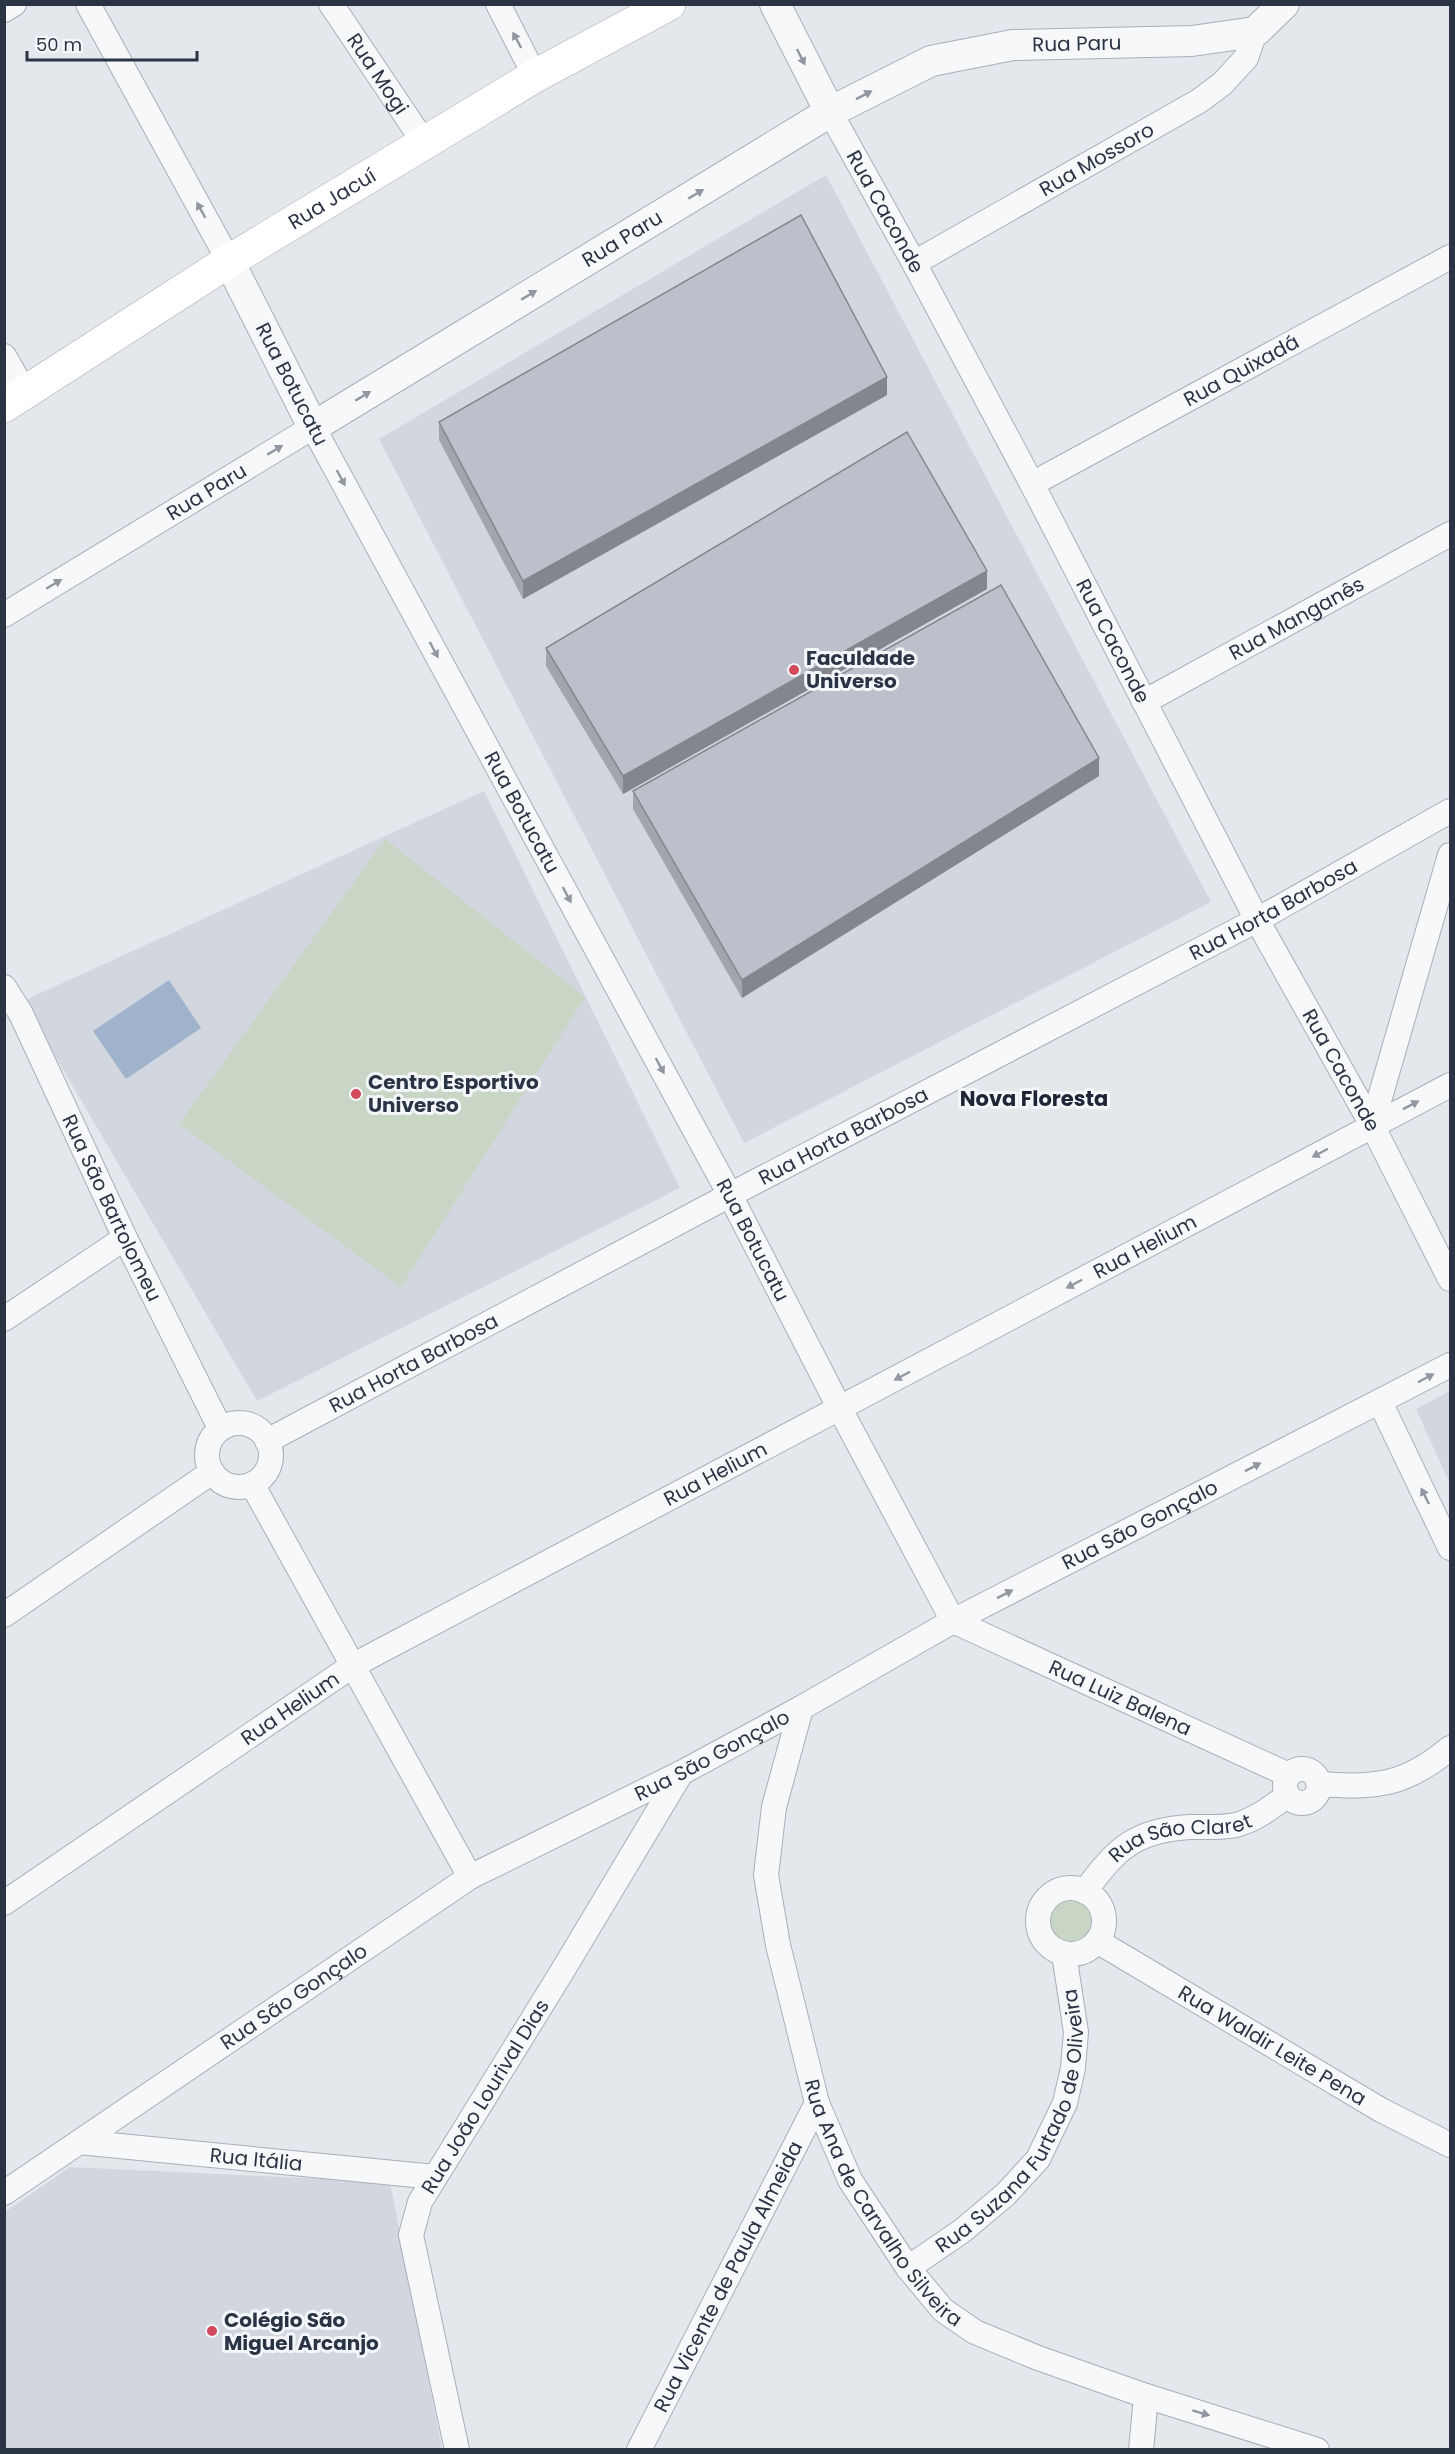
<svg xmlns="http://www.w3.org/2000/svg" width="1455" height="2454" font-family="Poppins,sans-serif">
  <rect width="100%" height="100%" fill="#e4e7ec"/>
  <g fill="#d2d6de">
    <path d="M826,175l385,727 -467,241 -365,-704z"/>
    <path d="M484,791l196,397 -423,213 -234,-400z"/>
    <path d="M1450,1391v93l-34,-75z"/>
    <path d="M70,2167l320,15 52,267 -437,1v-238z"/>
  </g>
  <g fill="#c9d6c5">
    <path d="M385,839l200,158 -184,290 -222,-163z"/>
    <circle cx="1070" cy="1921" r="25"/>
  </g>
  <path fill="#9fb4cc" d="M169,980l32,48 -75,51 -33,-48z"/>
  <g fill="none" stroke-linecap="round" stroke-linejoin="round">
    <g stroke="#a9aeb7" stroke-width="26">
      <g id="minor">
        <path d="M88,4l141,257"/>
        <path id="s1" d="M331,4l94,140"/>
        <path d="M498,4l37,72"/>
        <path d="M4,10l10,-6"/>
        <path id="s2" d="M830,112l84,151 118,221 225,436 115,205 78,154"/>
        <path id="s3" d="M914,263l285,-162 23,-17 24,-26 9,-26"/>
        <path d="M4,356l21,37"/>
        <path id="s4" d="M1032,484l418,-227"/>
        <path id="s5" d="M4,615l309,-188 417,768 110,214 113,212"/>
        <path id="s6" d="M1144,702l306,-168"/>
        <path id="s7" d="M4,987l17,27 104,224 95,190"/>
        <path d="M1372,1125l78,-270"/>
        <path d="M4,1319l121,-81"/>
        <path d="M1380,1402l70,146"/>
        <circle cx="239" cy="1455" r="32"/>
        <path id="s8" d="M267,1441l463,-246 527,-275 193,-109"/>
        <path d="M252,1484l218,393"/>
        <path d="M4,1615l208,-143"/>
        <path id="s9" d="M953,1621l336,154"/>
        <path id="s10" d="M801,1708l-27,99 -8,68 12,70 39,158 33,77 58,88 35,42 32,22 63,26 108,38 171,54"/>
        <circle cx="1302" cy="1786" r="17"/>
        <path d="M1318,1784c58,4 87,2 132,-36"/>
        <circle cx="1071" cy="1921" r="33"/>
        <path id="s11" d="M1085,1892c30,-44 52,-62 105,-65 14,0 32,1 46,-2 19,-5 36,-18 52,-30"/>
        <path id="s12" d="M4,1903l348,-237 1098,-581"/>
        <path id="s13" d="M1097,1941l284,169 69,35"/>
        <path id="s14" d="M79,2142l356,35"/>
        <path id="s15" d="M4,2193l466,-316 211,-104 120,-65 152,-87 497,-256"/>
        <path id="s16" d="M908,2268l54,-37 44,-37 32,-35 27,-56 8,-35 3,-36 -12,-78"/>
        <path id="s17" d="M457,2450l-46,-215 9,-33 143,-232 118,-197"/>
        <path id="s18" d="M639,2450l178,-347"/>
        <path d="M1141,2450l5,-54"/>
      </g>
    </g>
    <g stroke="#a9aeb7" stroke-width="32">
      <g id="tertiary">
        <path d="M775,4l55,108"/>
        <path id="s19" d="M229,261l84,166 517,-315 101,-51 82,-16 179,-4 63,-9 29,-28"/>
      </g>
    </g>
    <g stroke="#a9aeb7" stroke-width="34">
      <g id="secondary">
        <path id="s20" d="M4,406l225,-145 306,-185 134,-72"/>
      </g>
    </g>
    <use href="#minor" stroke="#f7f8fa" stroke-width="24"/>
    <use href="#tertiary" stroke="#f7f8fa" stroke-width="30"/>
    <use href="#secondary" stroke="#fff" stroke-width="33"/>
  </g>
  <g fill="#a1a5ae">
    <path d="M887,395l-364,204 -84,-159v-18z"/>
    <path d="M987,589l-364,205 -77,-128v-18z"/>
    <path d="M1099,776l-357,222 -109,-189v-18z"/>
  </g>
  <g fill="#83868d">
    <path d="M887,377v18l-364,204v-18z"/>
    <path d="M987,571v18l-364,205v-18z"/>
    <path d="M1099,758v18l-357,222v-18z"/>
  </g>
  <g fill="#bbc0ca" stroke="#83868d" stroke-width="1.5">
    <path d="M801,215l86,162 -364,204 -84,-159z"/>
    <path d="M907,432l80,139 -364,205 -77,-128z"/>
    <path d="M1001,585l98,173 -357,222 -109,-189z"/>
  </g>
  <defs><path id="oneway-solid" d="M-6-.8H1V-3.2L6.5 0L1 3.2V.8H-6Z" transform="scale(1.5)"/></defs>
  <g fill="#9196a0">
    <use href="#oneway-solid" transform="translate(517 40) rotate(-118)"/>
    <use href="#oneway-solid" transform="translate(801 57) rotate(63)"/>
    <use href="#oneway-solid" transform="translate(864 95) rotate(-27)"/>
    <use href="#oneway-solid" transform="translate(696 194) rotate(-31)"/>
    <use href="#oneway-solid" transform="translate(201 210) rotate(-119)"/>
    <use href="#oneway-solid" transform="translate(529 295) rotate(-31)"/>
    <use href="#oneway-solid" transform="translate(363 396) rotate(-31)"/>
    <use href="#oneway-solid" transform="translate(275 450) rotate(-31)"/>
    <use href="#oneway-solid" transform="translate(341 478) rotate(62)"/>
    <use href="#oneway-solid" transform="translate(54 584) rotate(-31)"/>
    <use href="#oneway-solid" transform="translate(434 650) rotate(62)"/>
    <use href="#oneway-solid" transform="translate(567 895) rotate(62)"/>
    <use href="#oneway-solid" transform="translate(660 1066) rotate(62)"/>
    <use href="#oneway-solid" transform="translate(1411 1105) rotate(-27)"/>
    <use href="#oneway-solid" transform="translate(1320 1153) rotate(152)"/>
    <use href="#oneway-solid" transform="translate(1074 1284) rotate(152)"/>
    <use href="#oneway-solid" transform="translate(902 1376) rotate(152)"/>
    <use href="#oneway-solid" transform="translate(1426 1378) rotate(-28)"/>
    <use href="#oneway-solid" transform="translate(1253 1467) rotate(-27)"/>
    <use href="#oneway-solid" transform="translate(1425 1496) rotate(-116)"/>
    <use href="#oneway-solid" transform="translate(1005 1594) rotate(-27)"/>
    <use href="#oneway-solid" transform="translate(1201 2413) rotate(17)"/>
  </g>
  <g fill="#d1495b" stroke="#f4f6f9" stroke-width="2">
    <circle cx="794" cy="670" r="6"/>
    <circle cx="356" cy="1094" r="6"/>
    <circle cx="212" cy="2331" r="6"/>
  </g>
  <g text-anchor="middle" stroke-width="6" stroke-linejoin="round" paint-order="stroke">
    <g font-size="20" fill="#2b3445" stroke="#f4f6f9">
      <text dy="7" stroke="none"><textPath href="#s19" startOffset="1052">Rua Paru</textPath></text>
      <text dy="7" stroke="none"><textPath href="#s1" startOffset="84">Rua Mogi</textPath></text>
      <text dy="7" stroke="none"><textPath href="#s3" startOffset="210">Rua Mossoro</textPath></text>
      <text dy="7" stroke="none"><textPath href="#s20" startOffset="388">Rua Jacuí</textPath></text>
      <text dy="7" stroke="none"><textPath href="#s2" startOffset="114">Rua Caconde</textPath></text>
      <text dy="7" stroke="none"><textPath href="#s19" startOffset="548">Rua Paru</textPath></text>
      <text dy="7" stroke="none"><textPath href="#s4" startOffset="238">Rua Quixadá</textPath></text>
      <text transform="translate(292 384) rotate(63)" y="7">Rua Botucatu</text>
      <text dy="7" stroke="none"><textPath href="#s5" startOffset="237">Rua Paru</textPath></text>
      <text dy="7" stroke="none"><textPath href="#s6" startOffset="174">Rua Manganês</textPath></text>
      <text dy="7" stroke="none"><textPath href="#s2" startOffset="600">Rua Caconde</textPath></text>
      <text dy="7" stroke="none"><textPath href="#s5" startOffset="800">Rua Botucatu</textPath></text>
      <text dy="7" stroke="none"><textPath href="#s8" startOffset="1138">Rua Horta Barbosa</textPath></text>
      <text dy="7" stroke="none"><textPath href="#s2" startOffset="1086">Rua Caconde</textPath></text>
      <text dy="7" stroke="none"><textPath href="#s8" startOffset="652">Rua Horta Barbosa</textPath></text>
      <text dy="7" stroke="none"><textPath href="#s7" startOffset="246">Rua São Bartolomeu</textPath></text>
      <text dy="7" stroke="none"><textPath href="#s5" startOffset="1286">Rua Botucatu</textPath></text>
      <text dy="7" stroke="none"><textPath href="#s12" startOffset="1318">Rua Helium</textPath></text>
      <text dy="7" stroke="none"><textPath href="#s8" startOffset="166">Rua Horta Barbosa</textPath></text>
      <text dy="7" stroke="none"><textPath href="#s12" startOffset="832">Rua Helium</textPath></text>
      <text dy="7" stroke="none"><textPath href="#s15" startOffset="1320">Rua São Gonçalo</textPath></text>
      <text dy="7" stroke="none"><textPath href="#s9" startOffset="184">Rua Luiz Balena</textPath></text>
      <text dy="7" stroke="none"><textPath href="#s12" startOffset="346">Rua Helium</textPath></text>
      <text dy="7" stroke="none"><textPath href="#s15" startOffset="834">Rua São Gonçalo</textPath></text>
      <text dy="7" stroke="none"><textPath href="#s11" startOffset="117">Rua São Claret</textPath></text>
      <text dy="7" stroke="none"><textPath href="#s15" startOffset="350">Rua São Gonçalo</textPath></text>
      <text dy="7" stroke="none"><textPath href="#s13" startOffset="204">Rua Waldir Leite Pena</textPath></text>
      <text dy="7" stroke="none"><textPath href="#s17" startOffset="378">Rua João Lourival Dias</textPath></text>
      <text dy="7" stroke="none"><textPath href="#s16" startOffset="192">Rua Suzana Furtado de Oliveira</textPath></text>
      <text dy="7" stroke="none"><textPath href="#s14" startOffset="178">Rua Itália</textPath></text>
      <text dy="7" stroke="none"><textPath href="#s10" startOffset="525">Rua Ana de Carvalho Silveira</textPath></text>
      <text dy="7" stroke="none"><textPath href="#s18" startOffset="195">Rua Vicente de Paula Almeida</textPath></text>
    </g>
    <g font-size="20" font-weight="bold" fill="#2b3445" stroke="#f4f6f9" text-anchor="start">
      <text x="806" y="665">Faculdade<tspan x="806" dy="23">Universo</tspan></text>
      <text x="368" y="1089">Centro Esportivo<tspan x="368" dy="23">Universo</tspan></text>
      <text x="224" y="2327">Colégio São<tspan x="224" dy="23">Miguel Arcanjo</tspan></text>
    </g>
    <g font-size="21" font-weight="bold" fill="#1d2536" stroke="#f4f6f9">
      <text x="1034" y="1106">Nova Floresta</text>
    </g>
  </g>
  <rect width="1455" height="2454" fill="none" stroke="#2b3445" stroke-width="12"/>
  <path d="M27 51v9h170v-9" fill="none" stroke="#2b3445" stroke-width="3"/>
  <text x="36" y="51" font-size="18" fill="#2b3445" stroke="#f4f6f9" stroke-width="4.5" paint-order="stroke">50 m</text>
</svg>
